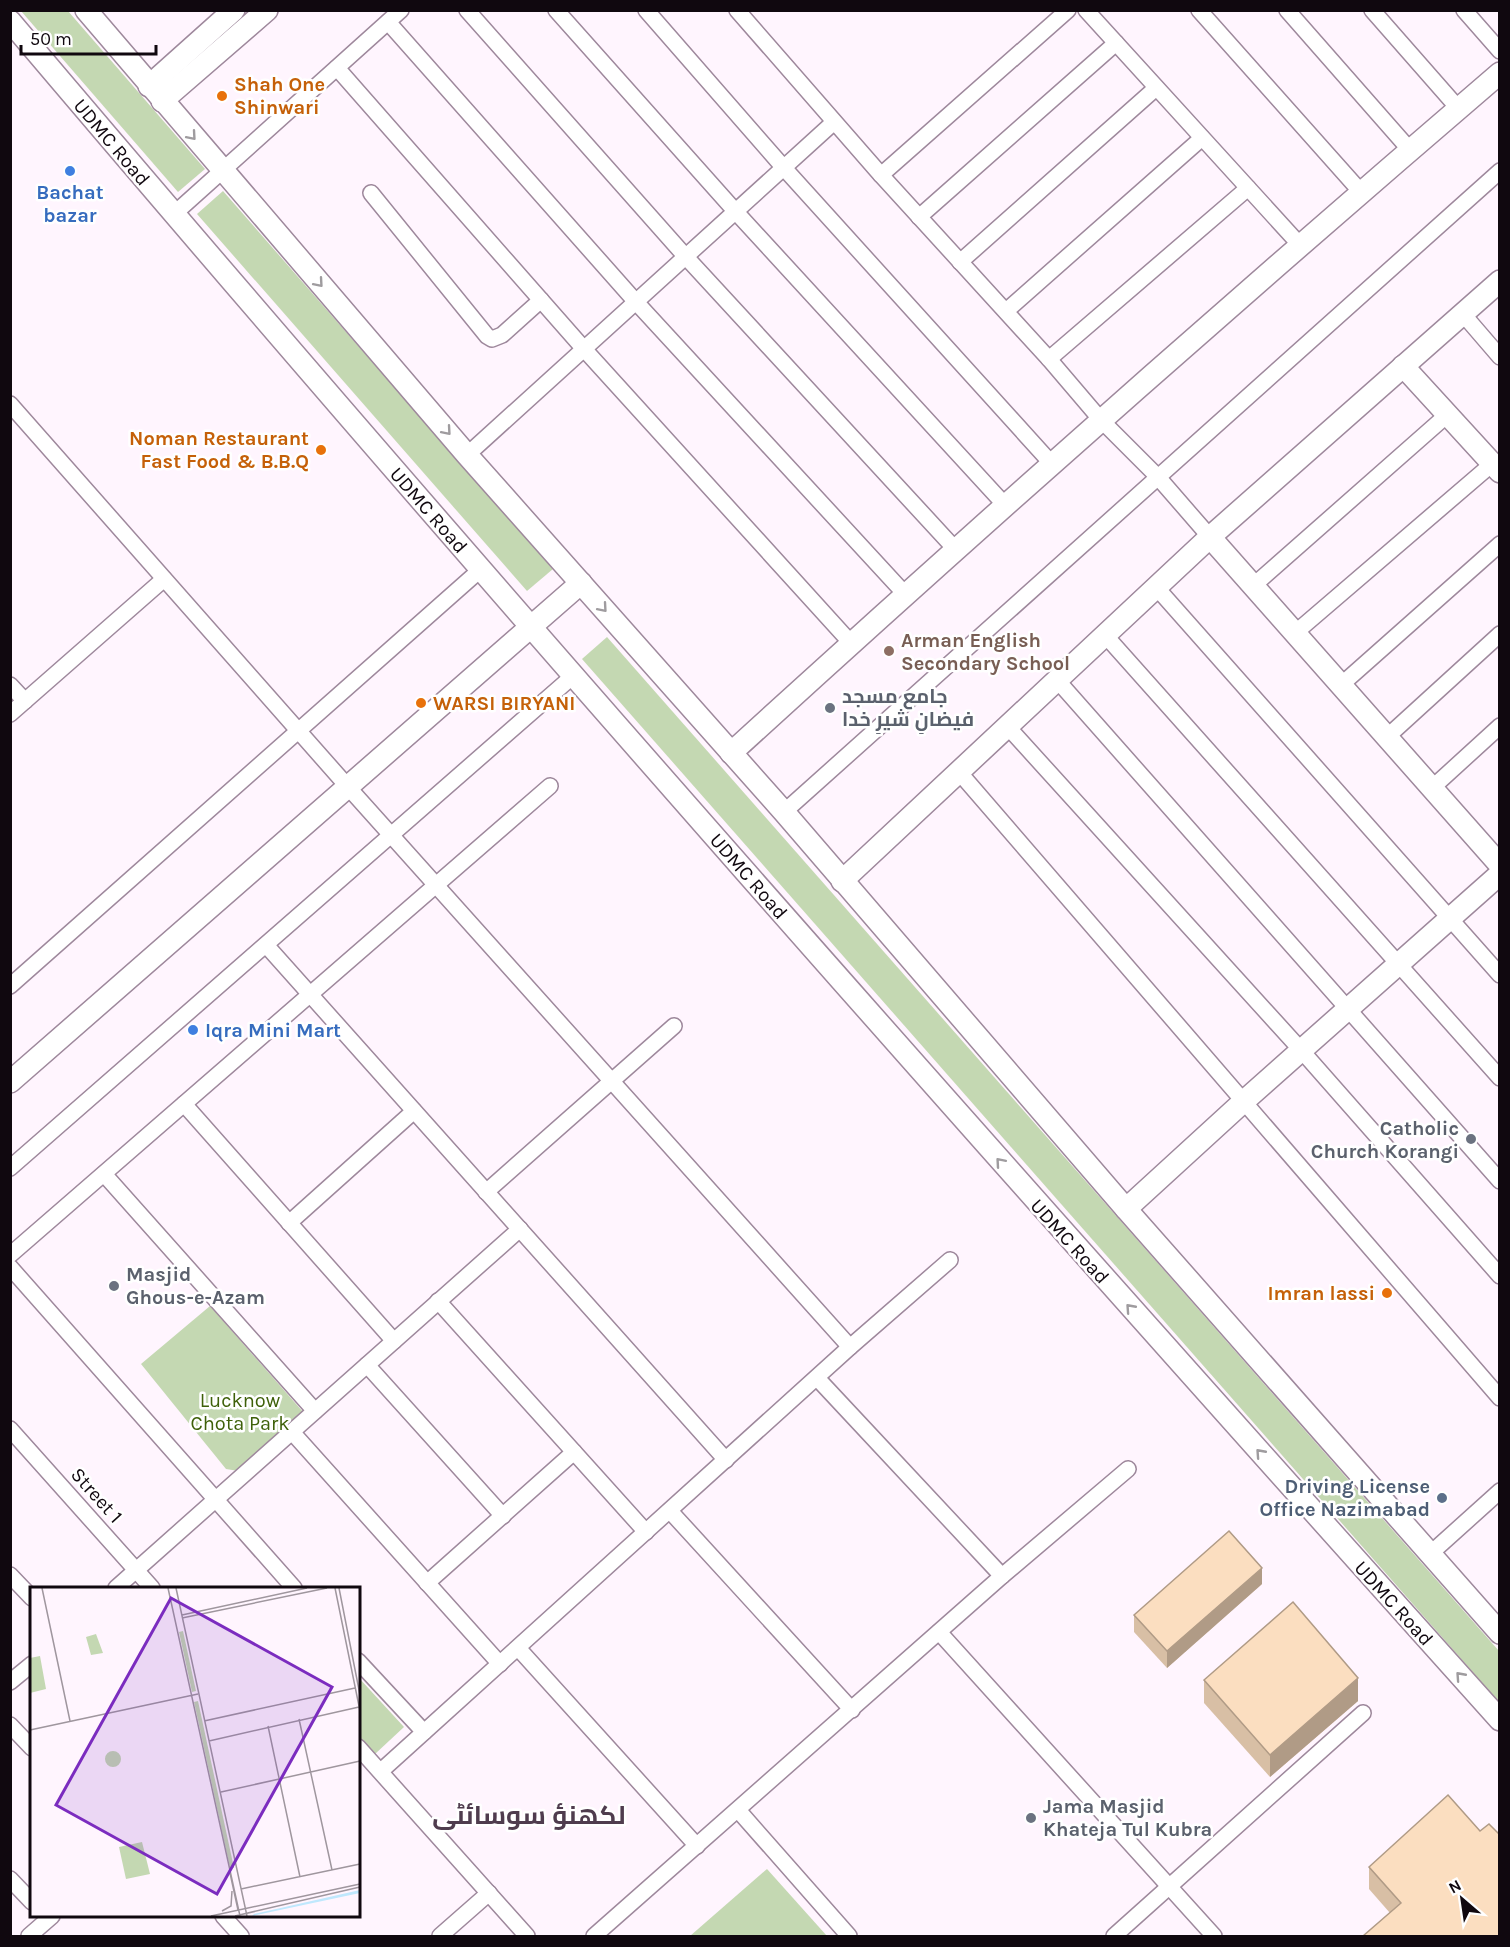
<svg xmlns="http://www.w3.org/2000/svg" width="1510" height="1947" font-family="Karla,Cairo,sans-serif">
  <rect width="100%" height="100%" fill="#fff5fe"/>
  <g fill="#c4d8b2">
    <path d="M21,11h47l137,158 -27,23z"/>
    <path d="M223,191l330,378 -26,22 -330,-377z"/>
    <path d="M607,637l892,1014v51l-917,-1043z"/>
    <path d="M210,1306l101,115 -60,52 -25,-4 -85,-105z"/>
    <path d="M359,1678l45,49 -29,27 -16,-18z"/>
    <path d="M767,1869l60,67h-137z"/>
  </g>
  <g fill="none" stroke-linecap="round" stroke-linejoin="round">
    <g stroke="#9e889c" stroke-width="18">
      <g id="street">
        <path d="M467,10l219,247 270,293"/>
        <path d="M556,10l180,202 269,293"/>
        <path d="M646,10l138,158 268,296"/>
        <path d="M737,10l144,165 168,184 52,61 56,56 53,61"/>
        <path d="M1086,10l214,235"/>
        <path d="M1199,10l162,182"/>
        <path d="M1287,10l123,140"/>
        <path d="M1372,10l86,98"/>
        <path d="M1464,10l36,41"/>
        <path d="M388,22l248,280 269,292"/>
        <path d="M337,68l247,281 267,294"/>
        <path d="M881,175l187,-165"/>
        <path d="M371,193l116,143 5,3 10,-4 39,-35"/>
        <path d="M174,214l227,-204"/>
        <path d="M919,217l197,-174"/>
        <path d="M960,262l196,-174"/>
        <path d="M1006,311l196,-173"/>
        <path d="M1463,314l37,43"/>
        <path d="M1049,359l199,-171"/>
        <path d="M10,404l338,383 502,560"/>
        <path d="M467,455l367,-333"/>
        <path d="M1253,586l194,-171"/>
        <path d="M1156,587l344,388"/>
        <path d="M1295,633l197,-169"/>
        <path d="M1105,635l395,443"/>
        <path d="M1057,680l443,501"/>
        <path d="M10,685l15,16"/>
        <path d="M1341,685l159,-141"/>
        <path d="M10,714l154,-135"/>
        <path d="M1007,726l294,324 199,226"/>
        <path d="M1387,737l113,-103"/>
        <path d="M959,772l541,626"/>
        <path d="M1432,788l68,-62"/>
        <path d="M784,812l716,-641"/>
        <path d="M266,945l460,515"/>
        <path d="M10,986l470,-416"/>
        <path d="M184,1104l210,237"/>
        <path d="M10,1168l563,-492"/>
        <path d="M104,1174l211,237"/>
        <path d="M486,1192l188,-166"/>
        <path d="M289,1223l125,-112"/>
        <path d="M10,1255l540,-469"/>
        <path d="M10,1267l284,321"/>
        <path d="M438,1301l136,151"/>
        <path d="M367,1365l136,151"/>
        <path d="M817,1378l185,198"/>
        <path d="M10,1429l142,159"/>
        <path d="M292,1432l208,232"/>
        <path d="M670,1511l182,199"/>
        <path d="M1430,1554l70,-63"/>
        <path d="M10,1575l22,23"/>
        <path d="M427,1583l147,-131 72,80"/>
        <path d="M116,1588l404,-359"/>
        <path d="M939,1632l275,304"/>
        <path d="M518,1648l179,198"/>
        <path d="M358,1661l66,71"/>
        <path d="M10,1682l22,-18"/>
        <path d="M10,1725l22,23"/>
        <path d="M358,1747l169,189"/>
        <path d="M381,1771l469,-424 100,-87"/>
        <path d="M738,1810l111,126"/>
        <path d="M10,1879l22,23"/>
        <path d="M223,1916l18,20"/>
        <path d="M29,1936l23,-20"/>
        <path d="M440,1936l49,-43"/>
        <path d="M594,1936l408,-360 126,-107"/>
        <path d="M1114,1936l249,-223"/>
      </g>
    </g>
    <g stroke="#9e889c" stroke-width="24">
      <g id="secondary">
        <path d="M86,10l381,445 317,357 342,397 374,424"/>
        <path d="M10,21c487,575 987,1138 1490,1699"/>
        <path d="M149,86l85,-76"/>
        <path d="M162,101l105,-91"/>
        <path d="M1403,366l97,106"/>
        <path d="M1210,537l290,328"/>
        <path d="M731,753c253,-231 509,-457 769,-680"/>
        <path d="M842,881l368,-344 290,-256"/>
        <path d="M10,1082l571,-499"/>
        <path d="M1126,1209l117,-107 257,-228"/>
      </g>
    </g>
    <use href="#street" stroke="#fff" stroke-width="15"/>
    <use href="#secondary" stroke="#fff" stroke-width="21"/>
  </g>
  <g fill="#d8bfa5">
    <path d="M1262,1584l-95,84 -33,-36v-17z"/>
    <path d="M1204,1680l154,21 -88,76 -66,-74z"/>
    <path d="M1480,1831l-90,82 -21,-24v-22z"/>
  </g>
  <g fill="#b09b86">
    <path d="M1262,1568v16l-95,84v-17z"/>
    <path d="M1358,1678v23l-88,76v-22z"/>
  </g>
  <g fill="#fbdec0" stroke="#b09b86" stroke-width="1.5">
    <path d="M1229,1531l33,37 -95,83 -33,-36z"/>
    <path d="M1293,1602l65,76 -88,77 -66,-75z"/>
    <path d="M1448,1795l32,36 9,-7 11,11v101h-137l38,-33 -32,-36z"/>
  </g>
  <defs><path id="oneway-chevron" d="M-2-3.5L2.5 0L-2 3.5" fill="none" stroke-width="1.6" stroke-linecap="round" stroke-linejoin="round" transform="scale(1.5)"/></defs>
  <g stroke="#9f9c9f">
    <use href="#oneway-chevron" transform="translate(192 136) rotate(49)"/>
    <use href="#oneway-chevron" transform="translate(319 283) rotate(49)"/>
    <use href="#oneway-chevron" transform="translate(447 431) rotate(49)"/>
    <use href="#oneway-chevron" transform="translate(603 608) rotate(49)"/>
    <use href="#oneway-chevron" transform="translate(1000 1162) rotate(-131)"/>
    <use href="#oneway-chevron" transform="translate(1130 1308) rotate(-132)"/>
    <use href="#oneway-chevron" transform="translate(1260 1453) rotate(-132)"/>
    <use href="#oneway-chevron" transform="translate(1460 1676) rotate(-132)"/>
  </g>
  <g fill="#e8710a" stroke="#fff" stroke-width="2">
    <circle cx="222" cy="96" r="6"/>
    <circle cx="321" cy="450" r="6"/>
    <circle cx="421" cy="703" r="6"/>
    <circle cx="1387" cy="1293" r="6"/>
  </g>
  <g fill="#3f7fe0" stroke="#fff" stroke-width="2">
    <circle cx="70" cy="171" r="6"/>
    <circle cx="193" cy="1030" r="6"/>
  </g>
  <circle fill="#8d6e63" stroke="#fff" stroke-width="2" cx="889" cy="651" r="6"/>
  <g fill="#6b7280" stroke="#fff" stroke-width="2">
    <circle cx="830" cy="708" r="6"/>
    <circle cx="1471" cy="1139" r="6"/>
    <circle cx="114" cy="1286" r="6"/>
    <circle cx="1031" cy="1818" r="6"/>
  </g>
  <circle fill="#5c6f8a" stroke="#fff" stroke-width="2" cx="1442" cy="1498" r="6"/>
  <g text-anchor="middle" stroke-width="5" stroke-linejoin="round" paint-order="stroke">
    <g font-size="20" font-weight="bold" fill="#c56008" stroke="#fff" text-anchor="start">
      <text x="234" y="91">Shah One<tspan x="234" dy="23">Shinwari</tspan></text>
      <text x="309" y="445" text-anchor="end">Noman Restaurant<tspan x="309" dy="23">Fast Food &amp; B.B.Q</tspan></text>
      <text x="433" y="710">WARSI BIRYANI</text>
      <text x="1375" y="1300" text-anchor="end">Imran lassi</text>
    </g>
    <g font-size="20" fill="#10080f" stroke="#fff">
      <text transform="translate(112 142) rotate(50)" y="7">UDMC Road</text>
      <text transform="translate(429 510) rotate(49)" y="7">UDMC Road</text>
      <text transform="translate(749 876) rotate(49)" y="7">UDMC Road</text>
      <text transform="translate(1070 1241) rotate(48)" y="7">UDMC Road</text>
      <text transform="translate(97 1495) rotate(48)" y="7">Street 1</text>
      <text transform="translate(1394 1603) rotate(48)" y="7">UDMC Road</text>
    </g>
    <g font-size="20" font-weight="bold" fill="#366cbe" stroke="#fff">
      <text x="70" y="199">Bachat<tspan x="70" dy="23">bazar</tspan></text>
      <text x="205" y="1037" text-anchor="start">Iqra Mini Mart</text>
    </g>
    <g font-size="20" font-weight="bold" fill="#785e54" stroke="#fff" text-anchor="start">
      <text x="901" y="647">Arman English<tspan x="901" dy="23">Secondary School</tspan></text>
    </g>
    <g font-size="20" font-weight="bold" fill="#5b616d" stroke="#fff" text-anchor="start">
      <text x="842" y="703">جامع مسجد<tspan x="842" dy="23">فیضانِ شیرِ خدا</tspan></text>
      <text x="1459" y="1135" text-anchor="end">Catholic<tspan x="1459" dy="23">Church Korangi</tspan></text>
      <text x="126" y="1281">Masjid<tspan x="126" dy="23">Ghous-e-Azam</tspan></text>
      <text x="1043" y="1813">Jama Masjid<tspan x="1043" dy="23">Khateja Tul Kubra</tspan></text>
    </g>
    <g font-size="20" fill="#3e6009" stroke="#fff">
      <text x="240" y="1407">Lucknow<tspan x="240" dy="23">Chota Park</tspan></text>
    </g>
    <g font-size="20" font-weight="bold" fill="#4e5e75" stroke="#fff" text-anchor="end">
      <text x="1430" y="1493">Driving License<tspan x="1430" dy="23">Office Nazimabad</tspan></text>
    </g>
    <g font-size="26" font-weight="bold" fill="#4f3c4e" stroke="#fff">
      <text x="529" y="1824">لکھنؤ سوسائٹی</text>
    </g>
  </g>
  <g transform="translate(30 1587)">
    <rect width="330" height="330" fill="#fff5fe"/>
    <path d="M153,44l13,60 -4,1 -13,-60zM66,47l7,19 -12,2 -5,-18zM10,69l6,33 -16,4v-35zM168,114l36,167h-4l-36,-166zM75 172a8 8 0 1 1 16 0a8 8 0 1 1-16 0ZM112,255l8,32 -24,5 -7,-32z" fill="#c4d8b2"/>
    <path d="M330,303v3l-108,23 2,-2z" fill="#bfe8fd"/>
    <path fill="none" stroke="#9f969e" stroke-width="1.5" d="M12,1l28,133M138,1l72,328M146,1l71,328M305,1l25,123M309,1l21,107M152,28l125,-27M152,31l145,-30M269,132l33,151M174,134l151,-33M238,139l32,151M0,143l168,-36M179,154l150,-34M191,205l139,-31M200,286l8,37M211,302l119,-25M192,324l9,-5 1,-15M181,329l149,-32M205,329l125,-29"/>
    <path fill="#7b2cbf" fill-opacity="0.15" stroke="#7b2cbf" stroke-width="3" d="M141,11l161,89 -115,207 -161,-89z"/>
    <rect width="330" height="330" fill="none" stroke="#10080f" stroke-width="3"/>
  </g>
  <rect width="1510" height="1947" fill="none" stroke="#10080f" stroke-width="24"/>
  <g transform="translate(1462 1899) rotate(331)" stroke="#ffffff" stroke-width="4.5" paint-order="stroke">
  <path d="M0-4.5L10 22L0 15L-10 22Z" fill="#10080f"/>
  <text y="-9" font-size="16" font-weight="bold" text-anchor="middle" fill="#10080f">N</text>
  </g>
  <path d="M21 45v9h135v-9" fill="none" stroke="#10080f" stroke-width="3"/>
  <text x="30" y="45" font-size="18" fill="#10080f" stroke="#ffffff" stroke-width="4.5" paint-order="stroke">50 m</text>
</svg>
